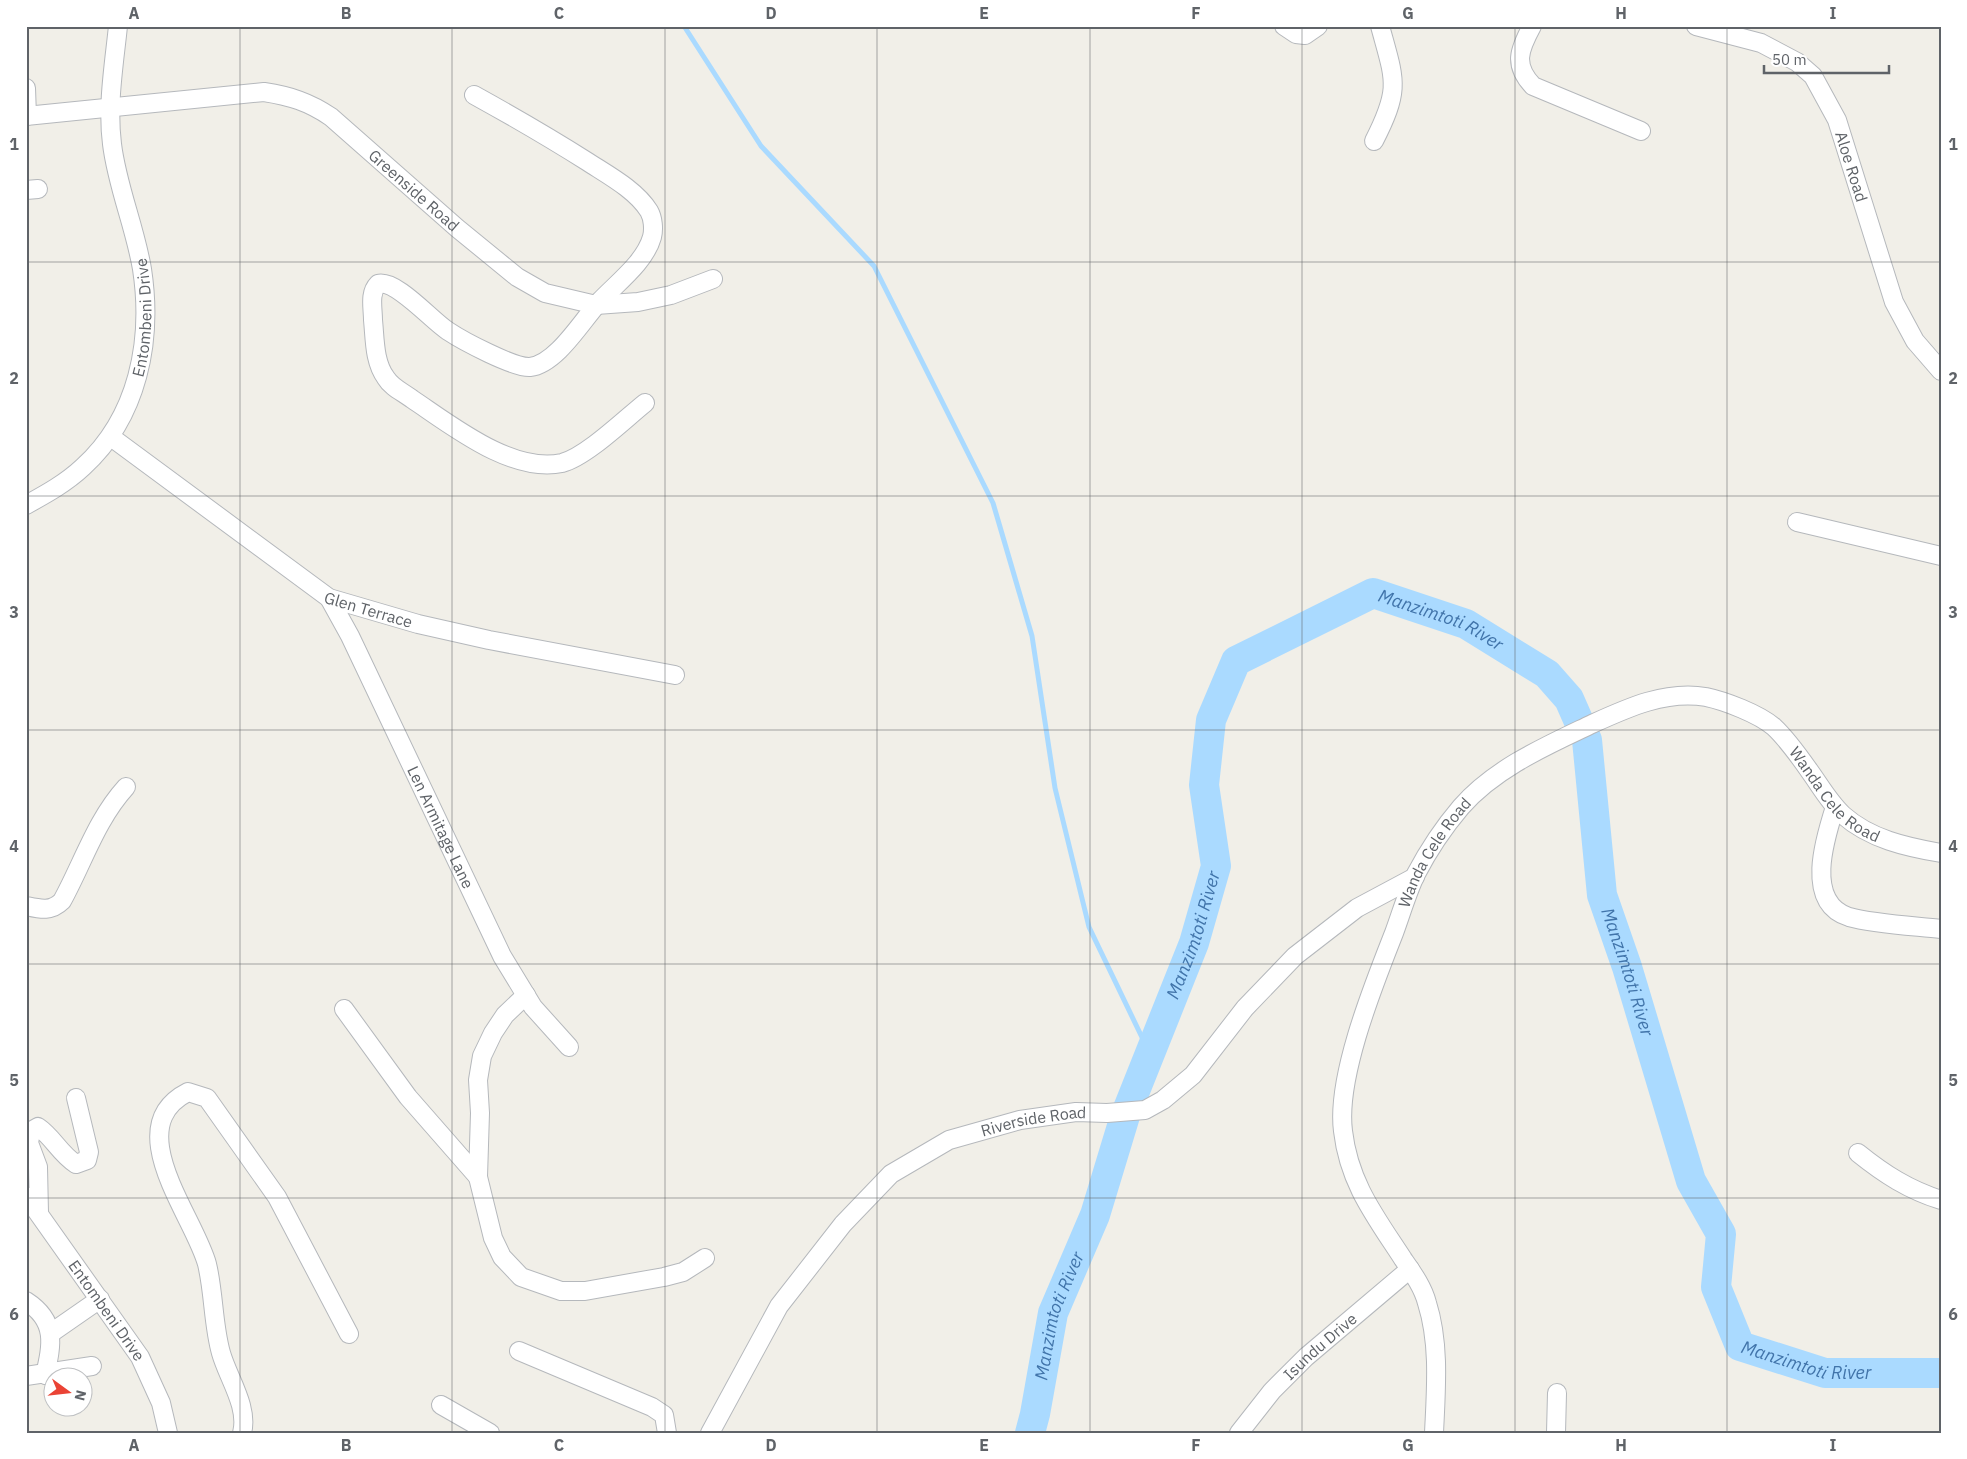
<svg xmlns="http://www.w3.org/2000/svg" width="1967" height="1459" font-family="'IBM Plex Sans',sans-serif">
  <rect width="100%" height="100%" fill="#f1efe8"/>
  <g fill="none" stroke-linecap="round" stroke-linejoin="round">
    <path stroke="#aadaff" stroke-width="5" d="M684,26l77,120 113,120 119,237 39,133 23,152 34,139 61,127"/>
    <path stroke="#aadaff" stroke-width="30" id="s1" d="M1030,1433l5,-19 18,-101 42,-98 30,-99 69,-173 22,-77 -12,-81 7,-65 25,-59 137,-68 93,31 81,50 22,25 18,41 15,155 25,72 64,214 30,53 -5,53 24,59 85,27h116"/>
    <g stroke="#b5b8bc" stroke-width="20">
      <g id="minor">
        <path d="M1284,26l12,8 9,1 13,-9"/>
        <path d="M1532,26c-13,24 -19,39 1,60l108,45"/>
        <path id="s2" d="M1696,26l65,17 36,19 16,14 24,44 57,182 21,39 26,30"/>
        <path d="M26,88l1,28"/>
        <path d="M474,95c38,21 76,43 114,67 20,13 48,28 61,49 4,7 5,18 3,26 -7,25 -34,45 -52,64 -17,18 -43,63 -70,66 -16,1 -67,-26 -82,-36 -16,-10 -52,-52 -70,-47 -9,9 -5,24 -5,36 2,19 1,42 13,58 6,10 17,14 26,21 39,26 100,75 150,64 24,-6 63,-44 83,-60"/>
        <path id="s3" d="M26,116l238,-24c26,4 45,10 67,25l126,111 60,49 28,16 51,12 42,-3 33,-7 42,-16"/>
        <path d="M1374,141c27,-53 21,-60 6,-115"/>
        <path d="M26,190l12,-1"/>
        <path id="s4" d="M111,437l218,161 89,26 71,16 186,35"/>
        <path id="s5" d="M26,505c20,-11 40,-22 57,-38 55,-50 70,-126 59,-198 -7,-42 -25,-83 -30,-125 -5,-39 2,-79 6,-118"/>
        <path d="M1797,522l144,34"/>
        <path id="s6" d="M329,598l21,38 152,320 31,51 36,40"/>
        <path d="M1835,807c-10,31 -31,96 14,110 25,7 65,9 92,12"/>
        <path d="M26,906c14,3 25,6 36,-5 21,-38 34,-81 64,-114"/>
        <path d="M526,995l-21,20 -12,18 -11,23 -4,24 2,33 -2,64 15,61 9,19 19,20 40,14h24l79,-14 19,-5 22,-14"/>
        <path d="M344,1009l64,88 70,80"/>
        <path d="M1858,1153c26,21 51,37 83,47"/>
        <path id="s7" d="M26,1196l114,161 21,46 7,30"/>
        <path d="M39,1213l-1,-46 -9,-24 2,-12 7,-4c15,10 22,27 38,37l11,-4 2,-8 -13,-54"/>
        <path d="M26,1301c31,20 26,43 19,74"/>
        <path d="M51,1333l49,-34"/>
        <path d="M519,1351l133,56 12,8 3,18"/>
        <path d="M26,1376l66,-10"/>
        <path d="M441,1405l49,28"/>
        <path d="M242,1433c7,-26 -14,-55 -21,-80 -8,-28 -7,-60 -14,-89 -13,-48 -88,-137 -19,-172l19,6 70,99 72,137"/>
        <path id="s8" d="M710,1433l69,-127 64,-82 48,-50 58,-34 71,-20 56,-8 31,1 38,-3 18,-10 30,-25 52,-67 50,-52 62,-48 58,-31"/>
        <path id="s9" d="M1239,1433l33,-42 34,-34 104,-88"/>
        <path id="s10" d="M1434,1433c2,-43 6,-89 -7,-130 -4,-16 -15,-31 -24,-44 -28,-43 -54,-76 -60,-128 -7,-54 31,-147 51,-198 7,-19 13,-40 22,-59 12,-23 28,-47 45,-67 34,-39 85,-61 131,-83 35,-16 74,-34 114,-27 19,4 53,17 68,30 15,14 27,32 39,49 9,13 18,28 30,39 27,24 63,32 98,38"/>
        <path d="M1556,1433l1,-40"/>
      </g>
    </g>
    <use href="#minor" stroke="#fff" stroke-width="18"/>
  </g>
  <path fill="none" stroke="#5f6368" stroke-width="1" stroke-opacity="0.55" d="M240,26v1407M452,26v1407M665,26v1407M877,26v1407M1090,26v1407M1302,26v1407M1515,26v1407M1727,26v1407M26,262h1915M26,496h1915M26,730h1915M26,964h1915M26,1198h1915"/>
  <g text-anchor="middle" stroke-width="4" stroke-linejoin="round" paint-order="stroke">
    <g font-size="16" fill="#5f6368" stroke="#fff">
      <text dy="6" stroke="none"><textPath href="#s2" startOffset="228">Aloe Road</textPath></text>
      <text dy="6" stroke="none"><textPath href="#s3" startOffset="422">Greenside Road</textPath></text>
      <text dy="6" stroke="none"><textPath href="#s5" startOffset="235">Entombeni Drive</textPath></text>
      <text dy="6" stroke="none"><textPath href="#s4" startOffset="312">Glen Terrace</textPath></text>
      <text dy="6" stroke="none"><textPath href="#s10" startOffset="1116">Wanda Cele Road</textPath></text>
      <text dy="6" stroke="none"><textPath href="#s6" startOffset="255">Len Armitage Lane</textPath></text>
      <text dy="6" stroke="none"><textPath href="#s10" startOffset="621">Wanda Cele Road</textPath></text>
      <text dy="6" stroke="none"><textPath href="#s8" startOffset="472">Riverside Road</textPath></text>
      <text dy="6" stroke="none"><textPath href="#s7" startOffset="140">Entombeni Drive</textPath></text>
      <text dy="6" stroke="none"><textPath href="#s9" startOffset="119">Isundu Drive</textPath></text>
    </g>
    <g font-size="18" font-style="italic" fill="#4174aa" stroke="#fff">
      <text dy="6" stroke="none"><textPath href="#s1" startOffset="1036">Manzimtoti River</textPath></text>
      <text dy="6" stroke="none"><textPath href="#s1" startOffset="526">Manzimtoti River</textPath></text>
      <text dy="6" stroke="none"><textPath href="#s1" startOffset="1471">Manzimtoti River</textPath></text>
      <text dy="6" stroke="none"><textPath href="#s1" startOffset="121">Manzimtoti River</textPath></text>
      <text dy="6" stroke="none"><textPath href="#s1" startOffset="1936">Manzimtoti River</textPath></text>
    </g>
  </g>
  <rect width="1967" height="1459" fill="none" stroke="#ffffff" stroke-width="55"/>
  <g transform="translate(68 1392) rotate(105)"><circle r="24" fill="#ffffff" stroke="#bfc1c3"/>
  <path d="M0-4L9 19L0 12L-9 19Z" fill="#ea4335"/>
  <text y="-8" font-size="14" font-weight="bold" text-anchor="middle" fill="#5f6368">N</text>
  </g>
  <path d="M1764 65v8h125v-8" fill="none" stroke="#5f6368" stroke-width="2.5"/>
  <text x="1772" y="65" font-size="15" fill="#5f6368" stroke="#ffffff" stroke-width="4" paint-order="stroke">50 m</text>
  <rect x="28" y="28" width="1912" height="1404" fill="none" stroke="#5f6368" stroke-width="2"/>
  <g font-size="16" text-anchor="middle" font-weight="bold" fill="#5f6368">
    <text x="134" y="19">A</text>
    <text x="346" y="19">B</text>
    <text x="559" y="19">C</text>
    <text x="771" y="19">D</text>
    <text x="984" y="19">E</text>
    <text x="1196" y="19">F</text>
    <text x="1408" y="19">G</text>
    <text x="1621" y="19">H</text>
    <text x="1833" y="19">I</text>
    <text x="14" y="150">1</text>
    <text x="1953" y="150">1</text>
    <text x="14" y="384">2</text>
    <text x="1953" y="384">2</text>
    <text x="14" y="618">3</text>
    <text x="1953" y="618">3</text>
    <text x="14" y="852">4</text>
    <text x="1953" y="852">4</text>
    <text x="14" y="1086">5</text>
    <text x="1953" y="1086">5</text>
    <text x="14" y="1320">6</text>
    <text x="1953" y="1320">6</text>
    <text x="134" y="1451">A</text>
    <text x="346" y="1451">B</text>
    <text x="559" y="1451">C</text>
    <text x="771" y="1451">D</text>
    <text x="984" y="1451">E</text>
    <text x="1196" y="1451">F</text>
    <text x="1408" y="1451">G</text>
    <text x="1621" y="1451">H</text>
    <text x="1833" y="1451">I</text>
  </g>
</svg>
